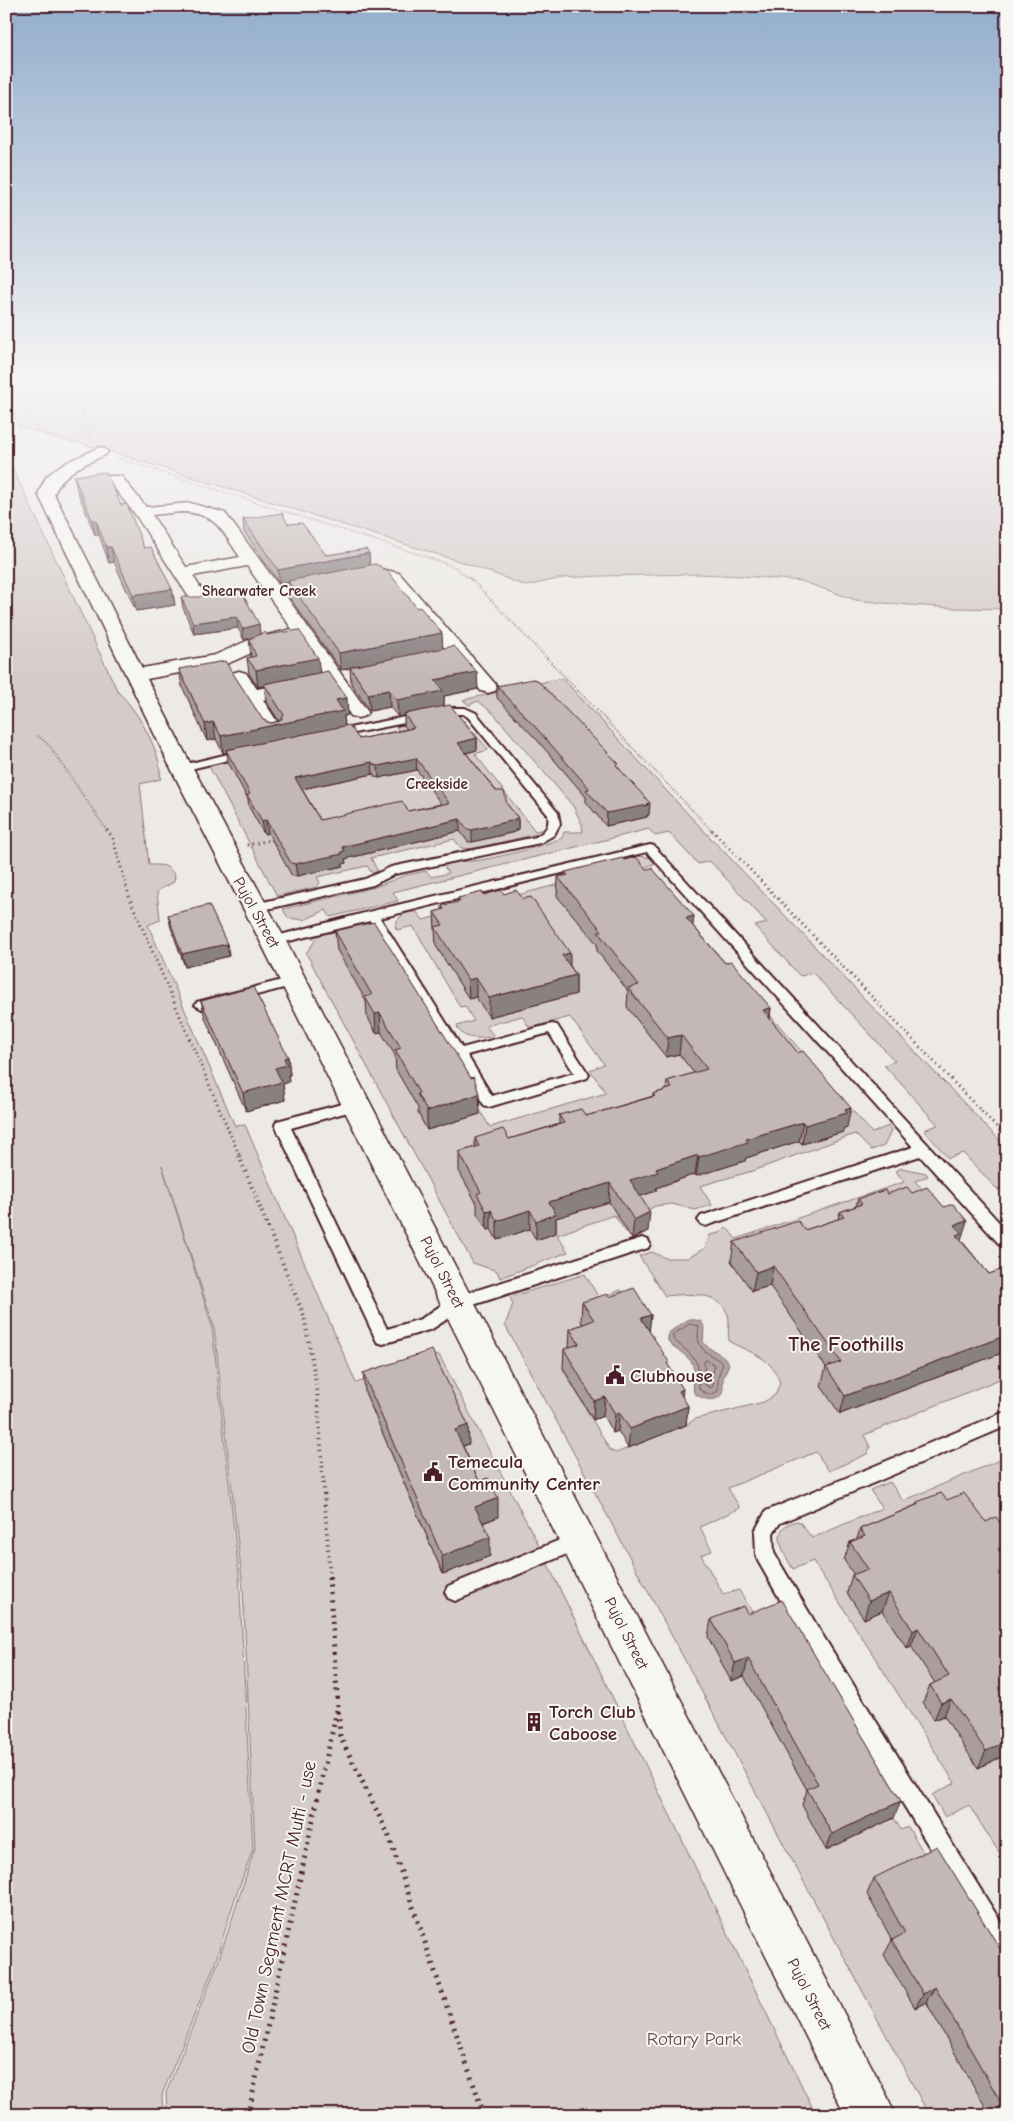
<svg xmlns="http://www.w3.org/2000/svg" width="1013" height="2121" font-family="'Comic Neue',sans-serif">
  <rect width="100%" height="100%" fill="#ece9e6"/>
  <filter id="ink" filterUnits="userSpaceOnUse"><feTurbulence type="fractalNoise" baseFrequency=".02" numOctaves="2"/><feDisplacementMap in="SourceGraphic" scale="10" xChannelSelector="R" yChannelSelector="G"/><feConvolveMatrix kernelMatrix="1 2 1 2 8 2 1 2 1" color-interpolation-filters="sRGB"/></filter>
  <g filter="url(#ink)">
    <g fill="#d4cbca" stroke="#8f757a" fill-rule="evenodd">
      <path d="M6,384h1001v225l-54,-1 -70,-5 -27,-3 -55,-19 -58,-5 -46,-2 -95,2 -40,2 -36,8 -58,-22 -356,-112 -93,-25 -7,-17 -6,-7z"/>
      <path d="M6,454l112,238c17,15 34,46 40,67 2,6 2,14 3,20l-21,5 9,81c14,0 17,-1 26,10l-1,7 -17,9 3,29 -12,5 87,201 10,-1 111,258 83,-28 96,183 281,577h-649l-1,-22 52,-131 37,-114 -12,-259 -29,-262 -52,-162 50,161 27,248 14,275 -19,52 -20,65 -52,129 1,20h-157zM365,1392l103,52 -12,4 34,108 -47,18z"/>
      <path d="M562,678l126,136 319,334v39l-9,3 -35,-37 -15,5 -24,-28 14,-5 -54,-60 11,-4 -82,-88 -13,3 -45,-50 12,-3 -57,-62 -12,3 -29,-31 -14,3 -6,-7 -256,63 5,9 -68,16 -4,-7 -22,10 -16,-2 -5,-9 92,-22 31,-12 20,-4 6,6 17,-4 -4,-5 1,-4c12,-4 23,-2 35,-4 27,-5 56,-12 81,-22l2,-6h19l-1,-8 -9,-18 -80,-93 -15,-12 -9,4 -6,-5z"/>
      <path d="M464,721l23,27 1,2 -13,4 60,77 11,-2 -1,3 -72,17 -12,-1 -7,-9 -83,19 6,12 -1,3 -5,-1 -4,-6 -50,11 3,6 -3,4 -40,9 -68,-130 29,-7 114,-12 50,-11 -6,-9 13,-4z"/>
      <path d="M639,856l13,2 4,5 -13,5 229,265 16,-7 3,5 -7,15 -13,4 -16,-16 -103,37 -52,15 12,19 -17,5 -23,-6 -17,2 -10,6 -9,16 -10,4 -12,-17 -57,20 11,17 -68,26 -3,-7 -24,-8 -167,-310 9,-12 -3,-4 33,-8 79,91 66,107 116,-34 -16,-23 14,-6 -34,-47 -37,10h-4l-7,-11 -36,10 8,10c-12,3 -32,5 -37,-10l17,-5 -9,-15 -5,1 -47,-81 -16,4 -2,-3c2,-11 11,-16 22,-15l6,8 212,-56 -4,-7z"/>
      <path d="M901,1168l25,5 2,3 -13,5 34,38 8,22 50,55v80l-143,59 6,12 -3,7 -38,17 -13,-19 -88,36 12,20 -40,19 12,24 -11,4 22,39 16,-4 21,35 17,-7 124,212 7,-3 99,163v125h-78l-424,-790 8,-21 -3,-7 75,-23 14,24 22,-8 11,17 -51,15 11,18 -29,29 47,81 6,3 70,-28 9,-6 69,-17 11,-7 5,-12c-8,-26 -27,-29 -50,-41 -4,-9 1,-18 -2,-27 -9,-25 -41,-21 -63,-19l-26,-40 13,-4 13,6h23l17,-10 5,-13 10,-2 6,-6 10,12 168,-57 -8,-11z"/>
      <path d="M1007,1457v332l-8,4 8,12v60l-38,-60 -24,12 -13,-22 23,-12 -142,-222 -20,8c-10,-16 -26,-44 6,-48l13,17 70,-30 -12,-18 20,-8 13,19z"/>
    </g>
    <path fill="#b1a2a3" stroke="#886e73" d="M689,1319l12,2 3,6 -1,15c7,10 21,10 26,22l-6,14v16c-9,9 -19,6 -29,-1 -2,-8 2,-16 0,-24 -2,-13 -18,-18 -26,-28v-8z"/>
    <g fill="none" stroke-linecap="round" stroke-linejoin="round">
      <g stroke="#73535b" stroke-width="1">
        <path d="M690,1324l9,2c-4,24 6,25 24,37l-5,14v14c-7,5 -13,3 -19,-2 2,-31 -5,-31 -26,-50v-4z"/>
        <path d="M706,1360l9,5 -3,12 1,9 -2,2 -6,-3 -1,-22z"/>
      </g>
      <g stroke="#4a1f2b" stroke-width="4">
        <g id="lane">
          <path d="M450,708h15l11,5 82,100 2,11 -6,11 -14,8 -145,31 -22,11 -119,27 -4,-1 -2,-3 2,-3 115,-26 26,-12 145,-30c9,-6 14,-10 12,-22l-80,-98 -5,-3h-13l-116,23 -5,-3 5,-3z"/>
          <path d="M245,750l4,1 1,2 -1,2 -67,16 -5,-3 1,-2z"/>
          <path d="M650,845l4,1 353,385v17l-6,-2 -81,-90 -209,68 -5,2 -5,-2 -3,-4 3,-4 212,-69 -266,-295 -267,66 82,130 90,-24 5,1 32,50 -2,3 -98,29 -5,-2 -114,-184 -97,24 -6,-4 2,-3 103,-27zM549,1033l25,40 -82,23 -25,-41z"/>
          <path d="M294,977l5,1 1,3 -1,3 -97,25 -7,-4 2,-3z"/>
          <path d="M357,1100l5,2 2,3 -2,3 -71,20 96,201 34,-10 31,-21 190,-60 6,2 2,4 -2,4 -184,60 -32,21 -49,15 -6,-2 -102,-217 2,-4z"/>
          <path d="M1007,1411v15l-227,97 -7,10 1,20 46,78 187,301v32l-8,-3 -193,-316 -48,-84 -2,-6 -1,-24 11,-20z"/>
          <path d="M579,1532l7,2 2,6 -2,6 -131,55 -7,-3 -3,-6 3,-6z"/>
        </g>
      </g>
      <g stroke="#4a1f2b" stroke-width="3">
        <g id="street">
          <path d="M100,447l5,2 3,3 -3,3c-21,10 -41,16 -51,39l88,174 73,-13 36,-16 41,-10 -45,-63 -54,10 16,25 -3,4 -6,1 -6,-1 -59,-91 -28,-35 2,-3h12l25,31 44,-4 35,10 54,73 97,-18 23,5 99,114 -3,4 -7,2 -7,-2 -94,-110 -11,-3 -90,18 82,116 -3,4 -7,2 -7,-2 -53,-77 -33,8 -38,17 -80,15 40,78 -3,5 -8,1 -8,-1 -130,-268 8,-17 15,-12zM181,512c36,1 40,18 59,45l-54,10 -34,-52z"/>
          <path d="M239,671l7,2 11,16 44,-9 7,2 3,4 -3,4 -45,10 21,32 -3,4 -7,2 -7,-2 -3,-4 -35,-55 3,-4z"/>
        </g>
      </g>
      <g stroke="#4a1f2b" stroke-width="3">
        <path id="secondary" d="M176,751l8,1 3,5 99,184 602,1157 7,17h-50l-585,-1174 -95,-184 3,-5z"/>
      </g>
      <g stroke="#4a1f2b" stroke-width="2" stroke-dasharray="0.5 2" stroke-linecap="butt">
        <path d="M11,384c9,18 18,44 39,53 8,3 17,4 26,7"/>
        <path d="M91,438c-3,-10 -10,-20 -9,-31 2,-14 48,-20 61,-23"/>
        <path d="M117,458l304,97 34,12 16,13"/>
      </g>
      <g stroke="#4a1f2b" stroke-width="2.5" stroke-dasharray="0.5 2.5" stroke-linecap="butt">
        <path d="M470,578l243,254"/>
        <path d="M38,736l11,9 59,87"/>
      </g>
      <g stroke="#4a1f2b" stroke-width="3" stroke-dasharray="1 4" stroke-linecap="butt">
        <path d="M107,830l6,9 17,60 110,258"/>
        <path d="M712,830l295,308"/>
        <path d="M247,845l28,-6"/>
      </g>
      <path stroke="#4a1f2b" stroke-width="4" stroke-dasharray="1 4.5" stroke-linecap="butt" d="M239,1156l65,160 13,72 13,190"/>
      <g stroke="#4a1f2b" stroke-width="5" stroke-dasharray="2 5.5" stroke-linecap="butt">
        <path d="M329,1577l11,159 48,98 96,281"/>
        <path d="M248,2115l89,-405"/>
      </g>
      <use href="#lane" fill="#f6f6f2" fill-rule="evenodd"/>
      <use href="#street" fill="#f6f6f2" fill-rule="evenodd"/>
      <use href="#secondary" fill="#f6f6f2" fill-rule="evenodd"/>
    </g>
    <g fill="#a99d9d" stroke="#4a1f2b" fill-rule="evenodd">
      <path d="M74,476l47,29 23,43 28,41 3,16 -39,6 -22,-49 -5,1 -10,-28h-4l-18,-45z"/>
      <path d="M243,519l45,5 38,31 43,-2 1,12 108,124 -34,7v10l33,32v12l-11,3 52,65v12h-3v2l-43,10h-4l-8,-11 -115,28 1,4 -3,1v2l-46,10h-5l-24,-43 -4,1 -15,-27 -1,-8 -20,-37 -1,-9h-4l-7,-14 -9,2 -25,-55 -3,-17 84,51 8,3 8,-2 -13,-20 -2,-15 -6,1 -9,-13 -2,-16 4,-1 -2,-18 4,-2 -9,3 -6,-12 -44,6 -11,-26 -2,-11 78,27 1,10 7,1 53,38 28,42 -4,1 1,10 14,13 48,-10 -3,-3v-10l-6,1 -8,-10 -20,4 -19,-28 -1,-15 -9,2 -52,-73 -1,-15 -8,2 -36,-52zM417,770l24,34 -33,7 -88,9 -18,-31 71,-15 2,3 4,1z"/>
      <path d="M497,686l122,83 30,46h-2v2l-41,9 -20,-24v-5l-48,-56 -41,-43z"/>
      <path d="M565,872l128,54 32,37 46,45 -1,10 77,109 -3,1 -1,4 -41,12 -3,-3 -53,17 -1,3 -49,15 -1,-2 -39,14v3l-16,5 8,35 -16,8 -23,-37 -53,16v15l-20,7 -6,-11 -33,11 -6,-11 -4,1 -10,-17v-9l-18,-33v-19l16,-5v-9l34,1 50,-15v-9l27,1 67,-20v-2l13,-4 1,-9 27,-8 -15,-19 -13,3 -39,-50 1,-16 -31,-40v-7l-40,-48 1,-19 7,-2z"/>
      <path d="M504,894l66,72 6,9v19l-87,23 -13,-20 -7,2 -33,-53 -2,-34 8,-2v-4l16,-4v-4l26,-3z"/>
      <path d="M168,915l59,29 2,12 -44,11 -14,-39z"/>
      <path d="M335,931l145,183 -53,16 -9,-17v-5l-22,-38 -1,-15 -14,-23 -5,1 -9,-17 -1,-15 -29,-51z"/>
      <path d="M201,1001l87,56 2,18h-2l1,7 -6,2 2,16 -39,11 -41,-93z"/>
      <path d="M912,1193l49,47 28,34 18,-5v82l-167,63 -19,-28 5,-19 -56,-81 -18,5 -21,-30 3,-19 71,-12 33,-11 2,-7 16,-6 2,-7 29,-5z"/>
      <path d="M609,1297l42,18 -2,16 20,36 13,30 6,9 -2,19 -58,23 -10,-17 -5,2 -10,-17 -10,4 -30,-52 1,-19 5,-1 1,-19 13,-5 -2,-3 1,-19z"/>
      <path d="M363,1373l106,71 -6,2 16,35 19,36 -15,6 7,33 -47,18 -78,-182z"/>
      <path d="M947,1500l39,22 21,10v26l-1,1 1,1v194l-29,14 -34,-52 -10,4 -11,-18 7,-17 5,-2 -24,-37 -4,2 -25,-37 -18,8 -17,-26 5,-18h2l-10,-15 6,-18 7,-3 3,-10 56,-24 1,-3z"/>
      <path d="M748,1614l146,204 -68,32 -24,-45 5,-15 -49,-89 -14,-25 -13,5 -23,-44 3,-18z"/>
      <path d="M874,1878l133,82v155h-17l-64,-113 -11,6 -31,-53 8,-15 -25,-46z"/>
    </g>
    <g fill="#898080" stroke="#4a1f2b">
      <path d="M92,520h4l3,15h-4z"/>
      <path d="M106,547h5l3,15 -5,1z"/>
      <path d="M369,553l1,14 -90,17 -2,-14z"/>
      <path d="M172,589l3,16 -39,6 -3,-16z"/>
      <path d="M237,617l1,11 -44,6 -1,-11z"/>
      <path d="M259,624l1,11 -16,5 -2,-11z"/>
      <path d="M442,633l1,17 -93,17v1l-9,2 -2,-17z"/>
      <path d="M318,658l2,17 -62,12 -2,-17z"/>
      <path d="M477,672l1,17 -34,7v12l-40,6v2l-6,1 -1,-17 38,-20z"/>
      <path d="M389,690l1,17 -20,4 -2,-17z"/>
      <path d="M347,698l1,17 -4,1 1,12 -119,22 1,3h-4l-2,-17 116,-24 -1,-12z"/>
      <path d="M213,722l3,17 -9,2 -2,-17z"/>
      <path d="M477,738v12l-18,5 -1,-12z"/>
      <path d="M416,758l1,12 -38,8 -1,-12z"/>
      <path d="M372,762l1,12 -76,16 -2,-12z"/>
      <path d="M650,803l-1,12h-2v2l-41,9 1,-13z"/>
      <path d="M518,818v12h-3v2l-43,10v-12z"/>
      <path d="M460,819v12l-115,28 1,4 -3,1v2l-46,10 -2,-12 47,-17z"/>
      <path d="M266,820l2,13 -4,1 -2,-13z"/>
      <path d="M694,916l-2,18 -6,-16z"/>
      <path d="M227,944l2,12 -44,11 -3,-13z"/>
      <path d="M570,953v18l-8,-16z"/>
      <path d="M576,975v19l-87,23v-19z"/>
      <path d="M476,978v19l-7,2 -1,-19z"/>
      <path d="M771,1008l-3,19 -5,-17z"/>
      <path d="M380,1013l1,19 -5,1 -1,-19z"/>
      <path d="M681,1035l-2,19 -13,3 2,-19z"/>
      <path d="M288,1057l2,18h-2l1,7 -6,2 2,16 -39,11 -3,-18 32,-25 9,-10z"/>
      <path d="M479,1094l1,20 -53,16v-19z"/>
      <path d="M851,1108l-4,19 -3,1 -1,4 -41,12 3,-19z"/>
      <path d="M803,1122l-4,19 -53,17 -1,3 -49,15 3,-19 47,-18z"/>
      <path d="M698,1155l-3,19 -39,14v3l-27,9 1,-20 26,-11z"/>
      <path d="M610,1183l-1,19 -53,16v15l-20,7v-19l13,-19z"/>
      <path d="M491,1210v19l-4,1 -1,-19z"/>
      <path d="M530,1210v19l-33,11v-19z"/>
      <path d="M650,1212l-2,19 -16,8 2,-19z"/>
      <path d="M967,1221l-6,19 -3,1 -4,-16z"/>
      <path d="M773,1266l-3,20 -18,5 4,-19z"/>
      <path d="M651,1315l-2,19 -8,-16z"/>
      <path d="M1007,1335v16l-167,63 5,-18z"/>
      <path d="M683,1389l-2,19 -2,-17z"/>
      <path d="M605,1397l-2,19 -10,4 1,-19z"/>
      <path d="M688,1406l-2,19 -58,23 2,-19z"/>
      <path d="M619,1412l-1,19 -5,2 2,-19z"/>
      <path d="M468,1425l1,19 -13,4 -1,-18z"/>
      <path d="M498,1498v19l-22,8 -1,-18z"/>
      <path d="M490,1537v19l-47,18 -1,-18z"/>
      <path d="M1007,1545v13l-1,2 -8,-11z"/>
      <path d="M889,1593l-7,18 -18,8 5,-18z"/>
      <path d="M918,1628l-7,18 -4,2 6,-17z"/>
      <path d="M748,1658l-4,18 -13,5 4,-18z"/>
      <path d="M951,1699l-7,17 -10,4 7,-17z"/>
      <path d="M1007,1741v13l-29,14 8,-17z"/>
      <path d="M901,1801l-7,17 -68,32 6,-16z"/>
      <path d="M935,1987l-9,15 -11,6 8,-14z"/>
    </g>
    <g fill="#c4b7b7" stroke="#4a1f2b" fill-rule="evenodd">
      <path d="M106,472l15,33 6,-1 17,44 7,-1 21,42 -39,6 -22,-48h-5l-10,-27h-4l-18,-44z"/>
      <path d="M282,513l6,11 14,-1 24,32 40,-6 3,4 -91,17 -35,-51z"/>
      <path d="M375,564l5,2 3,3h3l31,39 3,-1 22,26 -103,20 -51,-72z"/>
      <path d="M240,589l19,35 -17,5 -5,-12 -44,6 -12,-26h18l8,-4z"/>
      <path d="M299,630l19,28 -62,12 -9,-12 9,-2 -7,-17 16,-7 2,3z"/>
      <path d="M454,646l23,26 -42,8 8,11 -46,9 -8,-10 -21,4 -18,-27z"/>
      <path d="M225,661l38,59 8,3 9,-2 4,-6 -20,-31 64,-13 19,27 -11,2 7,11 -122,25 -8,-14 -8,2 -26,-55z"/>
      <path d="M533,679l4,1 82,84 -3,1 34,38 -4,1 2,1 -41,8 -21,-23 3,-1 -1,-2 -50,-57 -41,-44z"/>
      <path d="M450,705l27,33 -19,5 38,48h8l3,13 11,14 -4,1 1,1 -43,10 -5,-1 -7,-10 -118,28 3,4 -4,1 1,2 -47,10 -4,-1 -25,-43 -4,1 -15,-26 3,-1 -24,-44 123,-25 10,14 55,-11 -10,-14zM416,758l33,45 -41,8 -6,-10 -82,19 -25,-42 77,-16 2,3 4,1z"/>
      <path d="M636,857l10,12 6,-1 42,48 -8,2 39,45 6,-2 40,47 -8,2 35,43 5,-2 48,57 -6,2 2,3 -42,12 -2,-3 -57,17 2,3 -49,15 -1,-2 -42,14 2,3 -28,8 20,32 -16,8 -24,-37 -61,19 7,12 -20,7 -6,-11 -33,11 -6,-11 -5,1 -9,-17 4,-2 -22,-40 20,-6 -4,-8 28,-9 6,10 55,-16 -5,-8 22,-6 5,7 69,-20 -2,-2 19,-6 -5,-7 40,-12 -26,-34 -13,3 -40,-50 11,-3 -41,-53 4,-1 -44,-54 10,-2 -3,-3 57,-14 2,2z"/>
      <path d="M501,890l3,4 12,-4 7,9 8,-2 39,56 -8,2 14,20 -87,23 -13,-20 -8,2 -33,-53 8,-2 -9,-13 10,-3 -2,-3 19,-5 -3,-3 24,-6 2,3z"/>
      <path d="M209,905l18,39 -45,10 -14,-39z"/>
      <path d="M374,922l97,156 3,-1 5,17 -52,17 -10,-17 2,-1 -24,-43 6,-2 -21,-35 -5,1 -10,-17 7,-2 -37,-64z"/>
      <path d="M253,987l35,70 -4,1 3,7 -12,3 7,14 -39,11 -42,-92z"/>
      <path d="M907,1187l5,6 15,-6 17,20 9,-3 14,17 -13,4 7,8 -5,2 33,39 17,-6 1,1v66l-162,61 -19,-29 15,-5 -68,-96 -17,6 -22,-30 64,-21 7,9 39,-13 -4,-5 22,-8 -4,-5 27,-9 2,4z"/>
      <path d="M634,1288l17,27 -10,3 28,44 -2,1 16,26 -4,2 9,15 -58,23 -11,-17 -4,2 -10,-17 -11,4 -30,-52 15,-5 -9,-15 24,-9 -12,-18 25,-8 2,3z"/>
      <path d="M432,1350l36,75 -13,5 24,51 9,-3 10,20 -23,9 15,30 -48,19 -79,-183z"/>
      <path d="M941,1493l6,7 17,-7 22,29 10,-5 11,15v13l-9,4 9,11v181l-21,10 -35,-52 -10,4 -11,-18 19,-9 -31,-48 -5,3 -24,-38 -20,8 -17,-26 16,-6 -18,-27 15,-6 -5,-7 59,-25 -2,-2z"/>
      <path d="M782,1600l119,201 -69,33 -25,-45 11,-5 -56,-100 -14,-26 -13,5 -24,-44 33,-13 4,8z"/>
      <path d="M937,1846l70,114v153l-72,-126 -12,7 -31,-54 13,-7 -31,-55z"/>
    </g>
  </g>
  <linearGradient id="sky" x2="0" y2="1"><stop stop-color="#92adcc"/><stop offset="0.56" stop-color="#f6f5f4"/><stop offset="1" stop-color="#f6f5f4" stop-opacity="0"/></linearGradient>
  <rect width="1013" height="681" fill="url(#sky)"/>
  <defs>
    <g id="civic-bare" transform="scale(1.5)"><path d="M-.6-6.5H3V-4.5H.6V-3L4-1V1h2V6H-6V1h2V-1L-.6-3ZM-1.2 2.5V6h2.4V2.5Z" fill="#4a1f2b" stroke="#f6f6f2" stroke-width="2.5" paint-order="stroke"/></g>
    <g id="building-bare" transform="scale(1.5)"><path d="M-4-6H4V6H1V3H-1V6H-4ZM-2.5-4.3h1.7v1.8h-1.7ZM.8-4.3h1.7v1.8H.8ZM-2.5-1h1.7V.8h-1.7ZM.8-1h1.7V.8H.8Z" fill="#4a1f2b" stroke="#f6f6f2" stroke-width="2.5" paint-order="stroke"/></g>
  </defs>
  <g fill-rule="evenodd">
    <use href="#civic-bare" x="615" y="1375"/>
    <use href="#civic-bare" x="433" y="1472"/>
    <use href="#building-bare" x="534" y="1722"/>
  </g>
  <g text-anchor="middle" stroke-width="4" stroke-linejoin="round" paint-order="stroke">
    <g font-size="15" font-weight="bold" fill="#4a1f2b" stroke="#f6f6f2">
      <text x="259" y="596">Shearwater Creek</text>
      <text x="437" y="789">Creekside</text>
    </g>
    <g font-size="16" fill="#4a1f2b" stroke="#f6f6f2">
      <text transform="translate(257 912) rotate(61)" y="6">Pujol Street</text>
      <text transform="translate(443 1272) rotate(63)" y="6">Pujol Street</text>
      <text transform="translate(627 1633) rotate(63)" y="6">Pujol Street</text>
      <text transform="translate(810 1994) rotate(63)" y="6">Pujol Street</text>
    </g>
    <g font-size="19" font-weight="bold" fill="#4a1f2b" stroke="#f6f6f2" text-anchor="start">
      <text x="630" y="1382">Clubhouse</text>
      <text x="448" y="1468">Temecula<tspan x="448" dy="22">Community Center</tspan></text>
      <text x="549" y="1718">Torch Club<tspan x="549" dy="22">Caboose</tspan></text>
    </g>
    <g font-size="19" fill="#4a1f2b" stroke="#f6f6f2">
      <text transform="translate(278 1907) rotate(-78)" y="7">Old Town Segment MCRT Multi - use</text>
    </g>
    <g font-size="19" fill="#6c4a53" stroke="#f6f6f2">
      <text x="694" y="2045">Rotary Park</text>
    </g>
    <g font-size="21" font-weight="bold" fill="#4a1f2b" stroke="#f6f6f2">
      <text x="846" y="1351">The Foothills</text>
    </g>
  </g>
  <rect width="1013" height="2121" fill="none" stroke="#f6f6f2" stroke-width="25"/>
  <rect x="12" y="12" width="988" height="2096" fill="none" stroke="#4a1f2b" stroke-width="2" filter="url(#ink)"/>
</svg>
